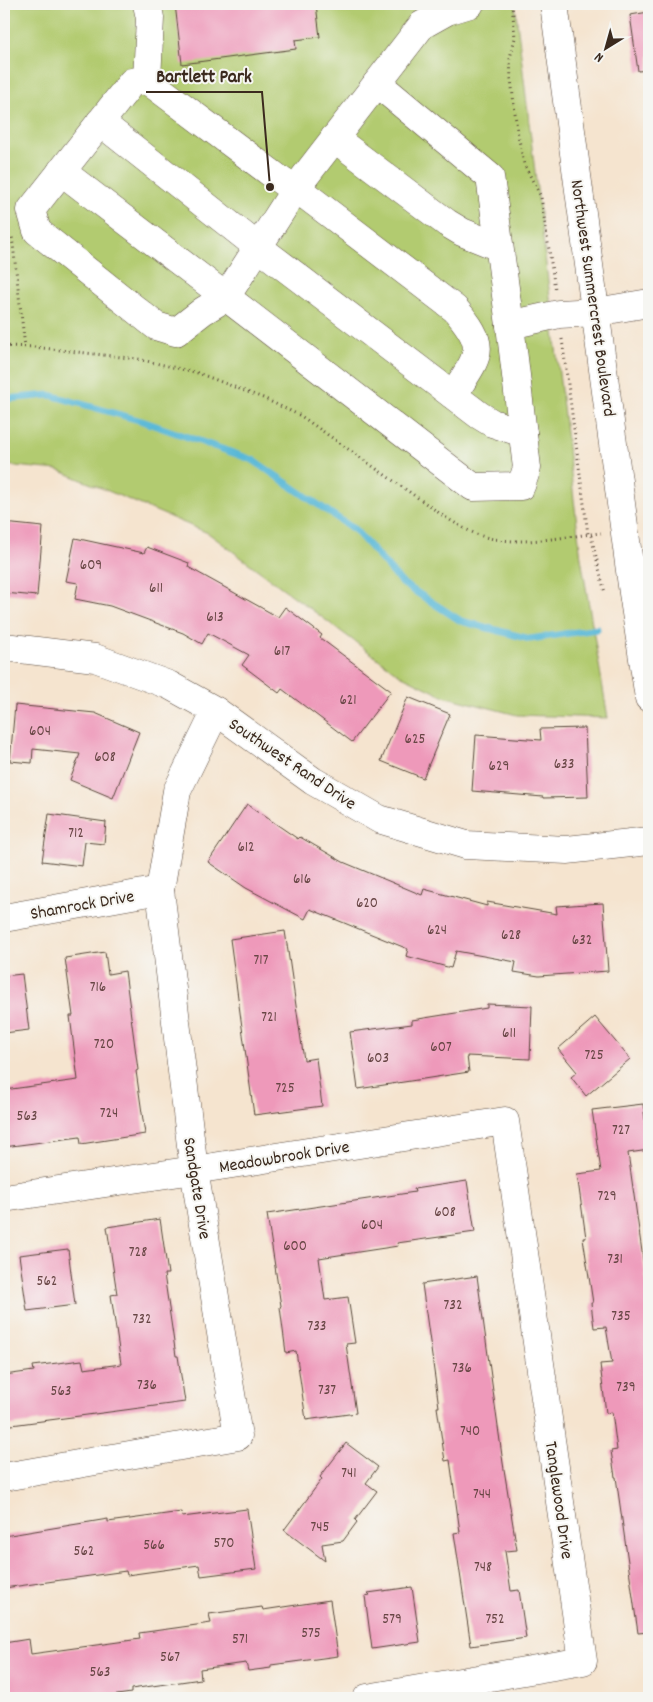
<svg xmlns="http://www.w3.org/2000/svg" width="653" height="1702" font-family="Dekko,sans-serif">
  <rect width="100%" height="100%" fill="#f6f6f2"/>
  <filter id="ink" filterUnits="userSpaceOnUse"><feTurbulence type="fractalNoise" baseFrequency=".02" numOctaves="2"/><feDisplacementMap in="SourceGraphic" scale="10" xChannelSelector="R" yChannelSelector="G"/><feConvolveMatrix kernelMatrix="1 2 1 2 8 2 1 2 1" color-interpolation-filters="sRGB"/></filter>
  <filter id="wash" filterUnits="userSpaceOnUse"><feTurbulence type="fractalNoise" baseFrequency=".0096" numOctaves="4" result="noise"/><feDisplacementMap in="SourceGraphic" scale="20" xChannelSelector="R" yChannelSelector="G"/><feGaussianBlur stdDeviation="1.12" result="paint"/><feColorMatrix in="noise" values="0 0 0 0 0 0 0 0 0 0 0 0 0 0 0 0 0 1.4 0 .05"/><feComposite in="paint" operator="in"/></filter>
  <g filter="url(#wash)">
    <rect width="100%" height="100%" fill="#f5e4cf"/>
    <path fill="#b2cb70" stroke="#767a47" d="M4,4h511l66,554 27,160 -91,-3 -74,-19 -43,-21 -192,-142 -150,-63 -54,-5z"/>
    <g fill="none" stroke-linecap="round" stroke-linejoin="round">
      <path stroke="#59b8d7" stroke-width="7" d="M4,399l46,-4 92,26 111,39 102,70 47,53 59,38 69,18 67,-10"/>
    </g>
    <g id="blocks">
      <g fill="#ee99ba">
        <path d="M175,4h141l4,33 -25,3 1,9 -114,15z"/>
        <path d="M649,12v58l-11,1 -8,-56z"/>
        <path d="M4,523l39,4 -6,69 -33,-3z"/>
        <path d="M75,538l69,15 3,-6 42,16 -1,4 90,50 7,-10 37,28 -2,3 71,53 -39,51 -70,-53 -3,4 -37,-28 7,-10 -41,-22 -6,11 -19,-11 -73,-27 -35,-7 3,-16 -12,-2z"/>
        <path d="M408,697l42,17 -27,64 -42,-17z"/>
        <path d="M15,705l80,8 44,19 -26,66 -43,-18 10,-26 -47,-5 -1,14 -22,-2z"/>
        <path d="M585,728l3,69 -45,1v-1l-71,-6 4,-56 65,5 -1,-11z"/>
        <path d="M247,804l51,35 2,-2 43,25 79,33 2,-6 63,17v-4l70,12 -1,-8 47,-3 5,68 -69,5 -25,-4 2,-10 -60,-11 -5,17 -45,-12 2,-7 -98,-40 -5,10 -59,-31 -38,-26z"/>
        <path d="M49,814l57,8 -2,22 -19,-2 -3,24 -40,-5z"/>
        <path d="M285,931l19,129 12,-2 6,48 -68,9 -24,-176z"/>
        <path d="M105,952l3,22 17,-3 13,99 -2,1 9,63 -64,10 -1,-7 -76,10v-57l74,-10 -8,-64h3l-8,-58z"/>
        <path d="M22,974l7,56 -25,3v-57z"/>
        <path d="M487,1004l45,2 -2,53 -63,-3 2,16 -111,17 -8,-57 62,-8v-4l75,-12z"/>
        <path d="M595,1017l35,42 -44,37 -15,-19 6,-5 -19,-23z"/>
        <path d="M643,1104l6,46 -21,3 21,148v331l-11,1 -22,-156h-1l-4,-26 6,-1 -5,-38 -6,1 -6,-49 12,-1 -6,-36 -12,1 -3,-25h2l-10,-65h3l-9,-64 24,-3 -9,-61z"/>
        <path d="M467,1181l8,51 -78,11 1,3 -79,12 6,42 23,-3 7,46 -9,1 10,69 -50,7 -10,-69 -10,2 -6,-46 1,-1 -14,-92 148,-22 -1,-3z"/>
        <path d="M160,1219l8,55h-4l12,82h2l7,46 -181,24v-51l30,-4 -1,-5 49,-6 2,9 37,-5 -10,-69 6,-1 -10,-67z"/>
        <path d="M68,1249l7,56 -48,6 -8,-56z"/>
        <path d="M477,1276l26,187 14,87 -12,1 6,40 8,-1 7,48 -55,8 -17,-113 6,-1 -10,-72 -5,1 -8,-54h2l-17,-123z"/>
        <path d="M346,1443l32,24 -12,16 11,8 -22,29 2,2 -14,19 -21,3 3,17 -41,-31 38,-51 -2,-2z"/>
        <path d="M247,1509l9,60 -55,7 -2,-11 -72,10 -1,-4 -122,17v-52l104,-17v3l73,-10 1,5z"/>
        <path d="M412,1587l8,55 -48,7 -7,-53 5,-1 -2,-2z"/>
        <path d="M330,1600l8,56 -67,9v3l-23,3 -2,-8 -46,6 1,10 -70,10v4l-34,5h-92l-1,-55 25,-4 2,15 109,-15 -1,-6 72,-10 -2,-9 53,-7 1,3z"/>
      </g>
    </g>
  </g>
  <g filter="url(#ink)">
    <use href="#blocks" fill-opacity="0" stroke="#574639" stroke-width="1"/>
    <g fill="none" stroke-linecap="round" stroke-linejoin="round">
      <g stroke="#574639" stroke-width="29">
        <g id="minor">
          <path d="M147,4l3,14 -3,62 136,102 13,6 126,-163 25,-14 23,-7"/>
          <path d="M554,4l79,589 16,105"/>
          <path d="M147,80l-15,2 -101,128 6,21 119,95 20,6 27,-21 23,-14 247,190 48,-1 6,-18 -17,-143"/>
          <path d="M377,83l113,94 20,148 49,-11 37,-2 53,-9"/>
          <path d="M100,122l158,125 221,168 13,8 31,10"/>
          <path d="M334,138l113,85 15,9 37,15"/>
          <path d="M61,171l165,126 70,-109 159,121c35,40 23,46 -2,86"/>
          <path d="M4,647l91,11 74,27 47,26 97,70 66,38 87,26 101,5 82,-9"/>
          <path d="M4,918l156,-28"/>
          <path d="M4,1198l190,-28 311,-49 78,540 -216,37"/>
          <path d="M4,1477l234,-41 -44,-266 -34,-280 17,-99 39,-80"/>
        </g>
      </g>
      <g stroke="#574639" stroke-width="3" stroke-dasharray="1 4" stroke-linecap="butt">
        <path d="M512,4l3,34 -5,20 1,21 6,51 7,34 17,33 14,92"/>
        <path d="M4,238l8,-2 13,111"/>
        <path d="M562,339l26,195 3,2 14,57"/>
        <path d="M4,346l30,1 104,12 60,14 65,25 38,18 144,101c16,10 31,19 49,22 33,6 74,-3 107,-6"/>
      </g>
      <use href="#minor" stroke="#fff" stroke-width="28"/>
    </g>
  </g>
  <g text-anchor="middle" stroke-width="4" stroke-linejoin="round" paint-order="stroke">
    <g font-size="15" fill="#684645">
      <text x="91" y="569">609</text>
      <text x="156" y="592">611</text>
      <text x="215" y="621">613</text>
      <text x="282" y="655">617</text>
      <text x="348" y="704">621</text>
      <text x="40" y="735">604</text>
      <text x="415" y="743">625</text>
      <text x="105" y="761">608</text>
      <text x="564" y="768">633</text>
      <text x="499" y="770">629</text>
      <text x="76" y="837">712</text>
      <text x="246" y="851">612</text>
      <text x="302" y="883">616</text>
      <text x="367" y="907">620</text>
      <text x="437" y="934">624</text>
      <text x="511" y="939">628</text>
      <text x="582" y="944">632</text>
      <text x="261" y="964">717</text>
      <text x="98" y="991">716</text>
      <text x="269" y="1021">721</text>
      <text x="509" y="1037">611</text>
      <text x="104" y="1048">720</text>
      <text x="441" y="1051">607</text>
      <text x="594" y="1059">725</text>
      <text x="378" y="1062">603</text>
      <text x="285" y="1092">725</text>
      <text x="109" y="1117">724</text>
      <text x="27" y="1120">563</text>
      <text x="621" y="1134">727</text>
      <text x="607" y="1200">729</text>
      <text x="445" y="1216">608</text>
      <text x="372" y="1229">604</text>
      <text x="295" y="1250">600</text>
      <text x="138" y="1256">728</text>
      <text x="615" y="1263">731</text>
      <text x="47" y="1285">562</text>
      <text x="453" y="1309">732</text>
      <text x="621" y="1320">735</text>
      <text x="142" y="1323">732</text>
      <text x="317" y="1330">733</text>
      <text x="462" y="1372">736</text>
      <text x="147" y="1389">736</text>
      <text x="626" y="1391">739</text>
      <text x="327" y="1394">737</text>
      <text x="61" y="1395">563</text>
      <text x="470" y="1435">740</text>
      <text x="349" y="1477">741</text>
      <text x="482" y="1498">744</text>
      <text x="320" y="1531">745</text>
      <text x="224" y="1547">570</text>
      <text x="154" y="1549">566</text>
      <text x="84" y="1555">562</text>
      <text x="483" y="1571">748</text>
      <text x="392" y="1623">579</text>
      <text x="495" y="1623">752</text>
      <text x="311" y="1637">575</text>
      <text x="240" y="1643">571</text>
      <text x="170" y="1661">567</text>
      <text x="100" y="1676">563</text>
    </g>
    <g font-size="18" fill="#3b2a1e" stroke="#f6f6f2">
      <text transform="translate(594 298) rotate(82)" y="6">Northwest Summercrest Boulevard</text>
      <text transform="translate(293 763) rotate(34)" y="6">Southwest Rand Drive</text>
      <text transform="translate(82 904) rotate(-10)" y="6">Shamrock Drive</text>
      <text transform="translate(284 1156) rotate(-9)" y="6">Meadowbrook Drive</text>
      <text transform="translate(198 1188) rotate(81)" y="6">Sandgate Drive</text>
      <text transform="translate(560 1500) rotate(82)" y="6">Tanglewood Drive</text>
    </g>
  </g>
  <path fill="none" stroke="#3b2a1e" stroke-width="2" d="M270 187L262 92H146"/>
  <circle fill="#3b2a1e" stroke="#f6f6f2" stroke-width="2" cx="270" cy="187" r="5"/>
  <g font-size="19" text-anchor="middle" font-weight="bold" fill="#3b2a1e" stroke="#f6f6f2" stroke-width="4" stroke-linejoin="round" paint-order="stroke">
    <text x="204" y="82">Bartlett Park</text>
  </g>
  <rect width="653" height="1702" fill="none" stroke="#f6f6f2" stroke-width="20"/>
  <g transform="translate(606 48) rotate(217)" stroke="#f6f6f2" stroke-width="4" paint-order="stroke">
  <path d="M0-4L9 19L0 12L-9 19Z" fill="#3b2a1e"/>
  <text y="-8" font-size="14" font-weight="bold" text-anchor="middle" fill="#3b2a1e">N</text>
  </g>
</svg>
